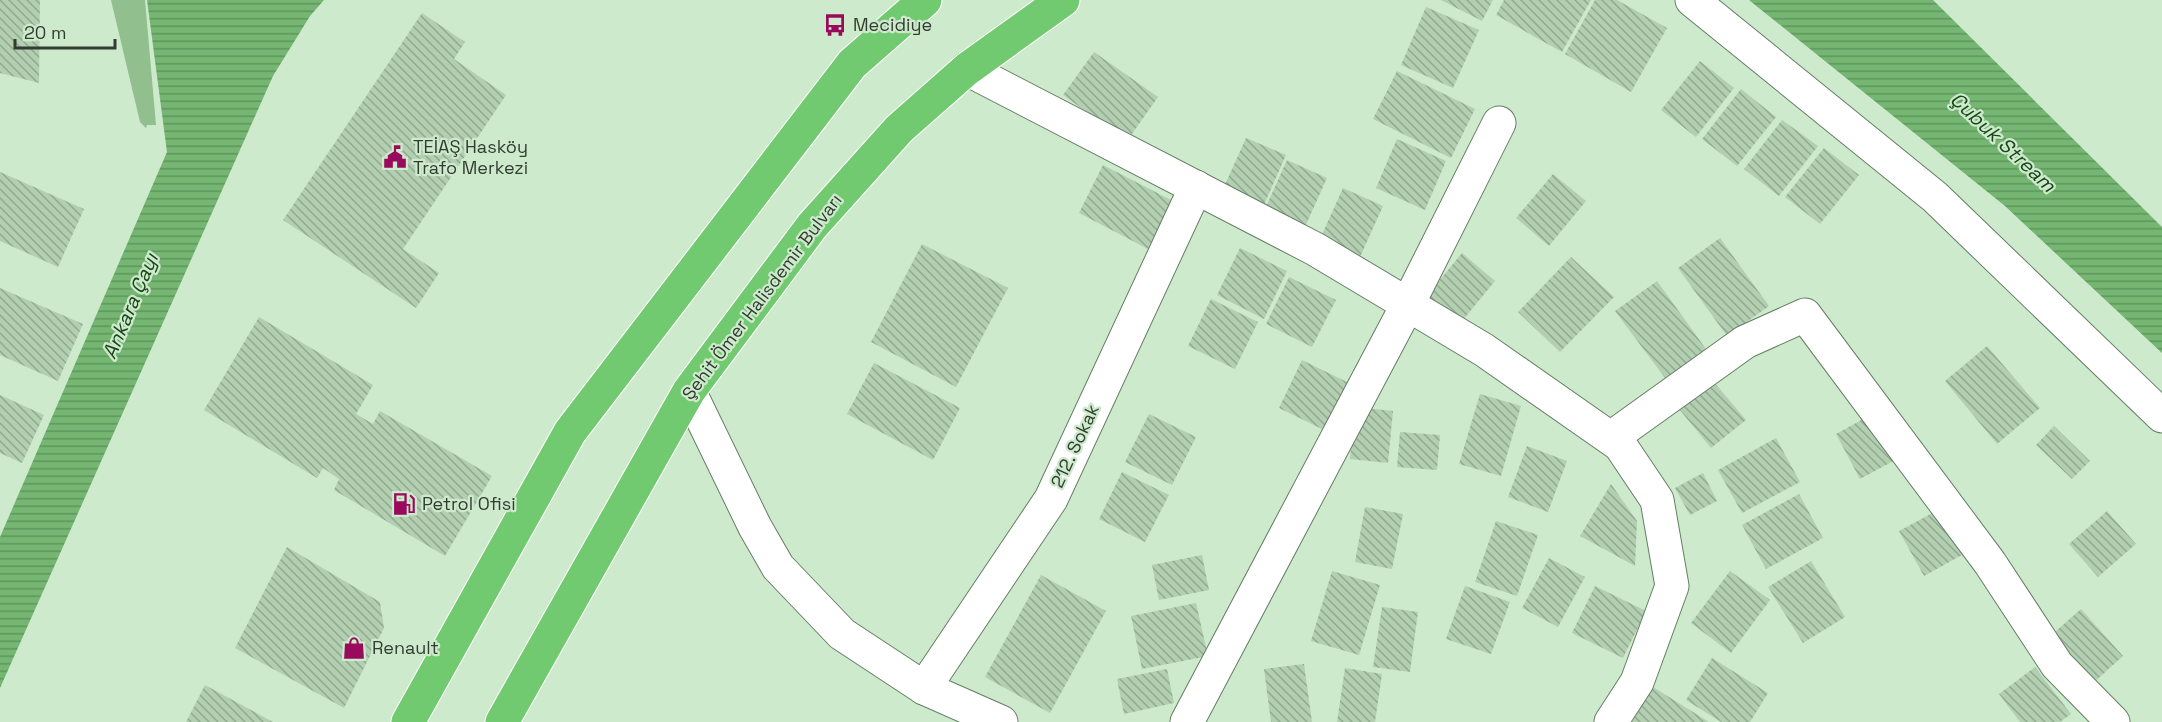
<svg xmlns="http://www.w3.org/2000/svg" width="2162" height="722" font-family="'Space Grotesk',sans-serif">
  <defs>
    <pattern id="water-rules" width="6" height="5" patternUnits="userSpaceOnUse" patternTransform="scale(1.5)"><rect width="6" height="5" fill="#74b672"/><path d="M0 2.5h6" fill="none" stroke="#60955e"/></pattern>
    <pattern id="building-back-hatch" width="6" height="6" patternUnits="userSpaceOnUse" patternTransform="scale(1.5)"><rect width="6" height="6" fill="#b3cfb2"/><path d="M-1 5l2 2M0 0l6 6M5-1l2 2" fill="none" stroke="#92a991"/></pattern>
  </defs>
  <rect width="100%" height="100%" fill="#ceeacc"/>
  <path fill="#91bf8e" d="M111,0h34l11,125h-9l-1,3 -6,-6z"/>
  <g fill="url(#water-rules)">
    <path d="M147,0h177l-14,16 -37,60 -273,612v-151l167,-385z"/>
    <path d="M1749,0h184l229,227v126l-157,-147z"/>
  </g>
  <g fill="url(#building-back-hatch)">
    <path d="M0,0h40l-1,83 -39,-10z"/>
    <path d="M1441,0h52l-11,21z"/>
    <path d="M1504,0h87l-29,52 -66,-37z"/>
    <path d="M1595,0h22l50,28 -36,64 -66,-38z"/>
    <path d="M1426,7l53,23 -26,58 -52,-23z"/>
    <path d="M422,13l43,29 -11,17 52,36 -103,154 36,24 -23,35 -133,-88z"/>
    <path d="M1094,52l64,45 -31,44 -64,-46z"/>
    <path d="M1700,61l34,27 -38,49 -35,-27z"/>
    <path d="M1397,71l78,38 -24,49 -78,-39z"/>
    <path d="M1741,89l35,28 -39,49 -35,-27z"/>
    <path d="M1782,120l36,26 -39,50 -35,-27z"/>
    <path d="M1246,138l40,17 -23,52 -40,-18z"/>
    <path d="M1397,139l49,22 -21,49 -49,-22z"/>
    <path d="M1824,148l35,27 -39,49 -35,-27z"/>
    <path d="M1287,160l40,18 -23,51 -40,-18z"/>
    <path d="M1103,165l70,36 -25,48 -69,-36z"/>
    <path d="M0,172l84,37 -26,58 -58,-26z"/>
    <path d="M1553,174l33,27 -37,45 -33,-28z"/>
    <path d="M1343,188l40,18 -23,51 -40,-18z"/>
    <path d="M1720,238l49,68 -42,30 -49,-68z"/>
    <path d="M922,244l86,44 -52,99 -85,-45z"/>
    <path d="M1240,248l47,23 -23,48 -47,-24z"/>
    <path d="M1462,253l33,28 -37,45 -33,-28z"/>
    <path d="M1571,257l43,40 -54,55 -42,-40z"/>
    <path d="M1289,277l47,23 -24,47 -46,-23z"/>
    <path d="M1657,281l49,68 -41,29 -50,-67z"/>
    <path d="M0,288l83,36 -25,57 -58,-26z"/>
    <path d="M1211,299l47,23 -23,47 -47,-23z"/>
    <path d="M259,317l114,68 -17,29 17,10 7,-13 112,65 -47,80 -111,-66 5,-11 -16,-11 -6,10 -113,-68z"/>
    <path d="M1987,346l53,62 -43,36 -52,-63z"/>
    <path d="M1302,360l47,23 -23,48 -47,-23z"/>
    <path d="M874,363l86,45 -27,52 -86,-46z"/>
    <path d="M1713,381l33,39 -35,28 -32,-39z"/>
    <path d="M1480,394l41,12 -20,70 -42,-12z"/>
    <path d="M0,395l44,20 -22,48 -22,-10z"/>
    <path d="M1355,407l38,4 -5,52 -38,-4z"/>
    <path d="M1874,413l25,45 -39,21 -24,-45z"/>
    <path d="M1149,414l47,23 -24,48 -47,-23z"/>
    <path d="M2054,426l36,35 -18,18 -36,-34z"/>
    <path d="M1400,432l40,3 -3,35 -40,-3z"/>
    <path d="M1776,438l24,44 -58,31 -24,-43z"/>
    <path d="M1527,446l40,15 -19,51 -40,-15z"/>
    <path d="M1122,472l47,23 -24,47 -46,-23z"/>
    <path d="M1703,473l14,28 -27,14 -15,-27z"/>
    <path d="M1611,484l26,37 -2,45 -55,-30z"/>
    <path d="M1799,494l24,44 -57,31 -24,-44z"/>
    <path d="M1365,507l38,7 -11,55 -37,-7z"/>
    <path d="M1938,510l24,45 -38,21 -25,-45z"/>
    <path d="M2107,511l29,33 -38,33 -29,-33z"/>
    <path d="M1496,521l42,14 -21,61 -42,-14z"/>
    <path d="M287,547l93,55 4,26 -40,80 -109,-60z"/>
    <path d="M1202,555l7,35 -50,10 -7,-35z"/>
    <path d="M1549,558l36,19 -27,50 -36,-19z"/>
    <path d="M1811,561l34,56 -42,26 -35,-56z"/>
    <path d="M1332,571l48,14 -21,70 -48,-14z"/>
    <path d="M1730,571l40,29 -39,53 -40,-30z"/>
    <path d="M1041,575l65,36 -56,102 -65,-36z"/>
    <path d="M1465,586l45,16 -19,52 -45,-15z"/>
    <path d="M1595,586l51,25 -23,47 -51,-25z"/>
    <path d="M1196,603l12,53 -66,13 -11,-53z"/>
    <path d="M1382,607l36,5 -8,60 -37,-5z"/>
    <path d="M2081,609l42,47 -32,29 -43,-47z"/>
    <path d="M1712,658l56,35 -18,29h-29l-35,-22z"/>
    <path d="M1304,664l8,58h-41l-7,-53z"/>
    <path d="M2035,667l36,47 -11,8h-40l-21,-28z"/>
    <path d="M1345,668l37,6 -7,48h-38z"/>
    <path d="M1167,669l7,34 -50,11 -7,-35z"/>
    <path d="M205,685l68,37h-87z"/>
    <path d="M1653,687l56,35h-77z"/>
  </g>
  <g fill="none" stroke-linecap="round" stroke-linejoin="round">
    <g stroke="#657e64" stroke-width="35">
      <g id="street">
        <path d="M967,69l348,180 169,101 136,95 37,55 15,86 -35,96 -26,40"/>
        <path d="M689,391l66,136 23,40 64,67 82,54 77,34"/>
        <path d="M1611,438l134,-96 60,-27 185,248 67,102 56,57"/>
        <path d="M924,688l127,-189 145,-312"/>
        <path d="M1187,722l221,-418 91,-181"/>
      </g>
    </g>
    <g stroke="#657e64" stroke-width="35">
      <path id="secondary" d="M1692,0l243,197 227,219"/>
    </g>
    <g stroke="#fff" stroke-width="35">
      <g id="highway">
        <path d="M408,722l162,-290 282,-368 73,-64"/>
        <path d="M502,722l187,-331 123,-165 87,-97 68,-60 96,-69"/>
      </g>
    </g>
    <use href="#street" stroke="#fff" stroke-width="33"/>
    <use href="#secondary" stroke="#fff" stroke-width="33"/>
    <use href="#highway" stroke="#72ca70" stroke-width="33"/>
  </g>
  <defs>
    <g id="bus-bare" transform="scale(1.8)"><path d="M-5-6H5V4H4V6H2V4H-2V6H-4V4H-5ZM-3.5-4V0h7V-4ZM-3.5 1.2v1.5H-2V1.2ZM2 1.2v1.5H3.5V1.2Z" fill="#990a5d" stroke="#ceeacc" stroke-width="2.5" paint-order="stroke"/></g>
    <g id="civic-bare" transform="scale(1.8)"><path d="M-.6-6.5H3V-4.5H.6V-3L4-1V1h2V6H-6V1h2V-1L-.6-3ZM-1.2 2.5V6h2.4V2.5Z" fill="#990a5d" stroke="#ceeacc" stroke-width="2.5" paint-order="stroke"/></g>
    <g id="fuel-bare" transform="scale(1.8)"><path d="M-5.5-6h7V0h2V4h1.3V-2.5L3-4.5l.8-.8L6-3V5H2.5V1h-1V6h-7ZM-4.2-4.7v3.2H.2V-4.7Z" fill="#990a5d" stroke="#ceeacc" stroke-width="2.5" paint-order="stroke"/></g>
    <g id="shop-bare" transform="scale(1.8)"><path d="M-5-2.5h2.3a2.7 3.5 0 0 1 5.4 0H5L5.5 6h-11ZM-1.5-2.5h3a1.5 2.3 0 0 0-3 0Z" fill="#990a5d" stroke="#ceeacc" stroke-width="2.5" paint-order="stroke"/></g>
  </defs>
  <g fill-rule="evenodd">
    <use href="#bus-bare" x="835" y="25"/>
    <use href="#civic-bare" x="395" y="157"/>
    <use href="#fuel-bare" x="404" y="504"/>
    <use href="#shop-bare" x="354" y="648"/>
  </g>
  <g text-anchor="middle" stroke-width="4.5" stroke-linejoin="round" paint-order="stroke">
    <g font-size="18" fill="#323d31" stroke="#ceeacc" text-anchor="start">
      <text x="853" y="31">Mecidiye</text>
      <text x="413" y="153">TEİAŞ Hasköy<tspan x="413" dy="21">Trafo Merkezi</tspan></text>
      <text x="422" y="510">Petrol Ofisi</text>
      <text x="372" y="654">Renault</text>
    </g>
    <g font-size="18" fill="#323d31" stroke="#ceeacc">
      <text transform="translate(762 297) rotate(-53)" y="6">Şehit Ömer Halisdemir Bulvarı</text>
      <text transform="translate(1075 446) rotate(-65)" y="6">212. Sokak</text>
    </g>
    <g font-size="20" font-style="italic" fill="#184619" stroke="#ceeacc">
      <text transform="translate(2003 142) rotate(43)" y="7">Çubuk Stream</text>
      <text transform="translate(130 306) rotate(-67)" y="7">Ankara Çayı</text>
    </g>
  </g>
  <path d="M15 39v9h100v-9" fill="none" stroke="#323d31" stroke-width="3"/>
  <text x="24" y="39" font-size="18" fill="#323d31" stroke="#ceeacc" stroke-width="4.5" paint-order="stroke">20 m</text>
</svg>
